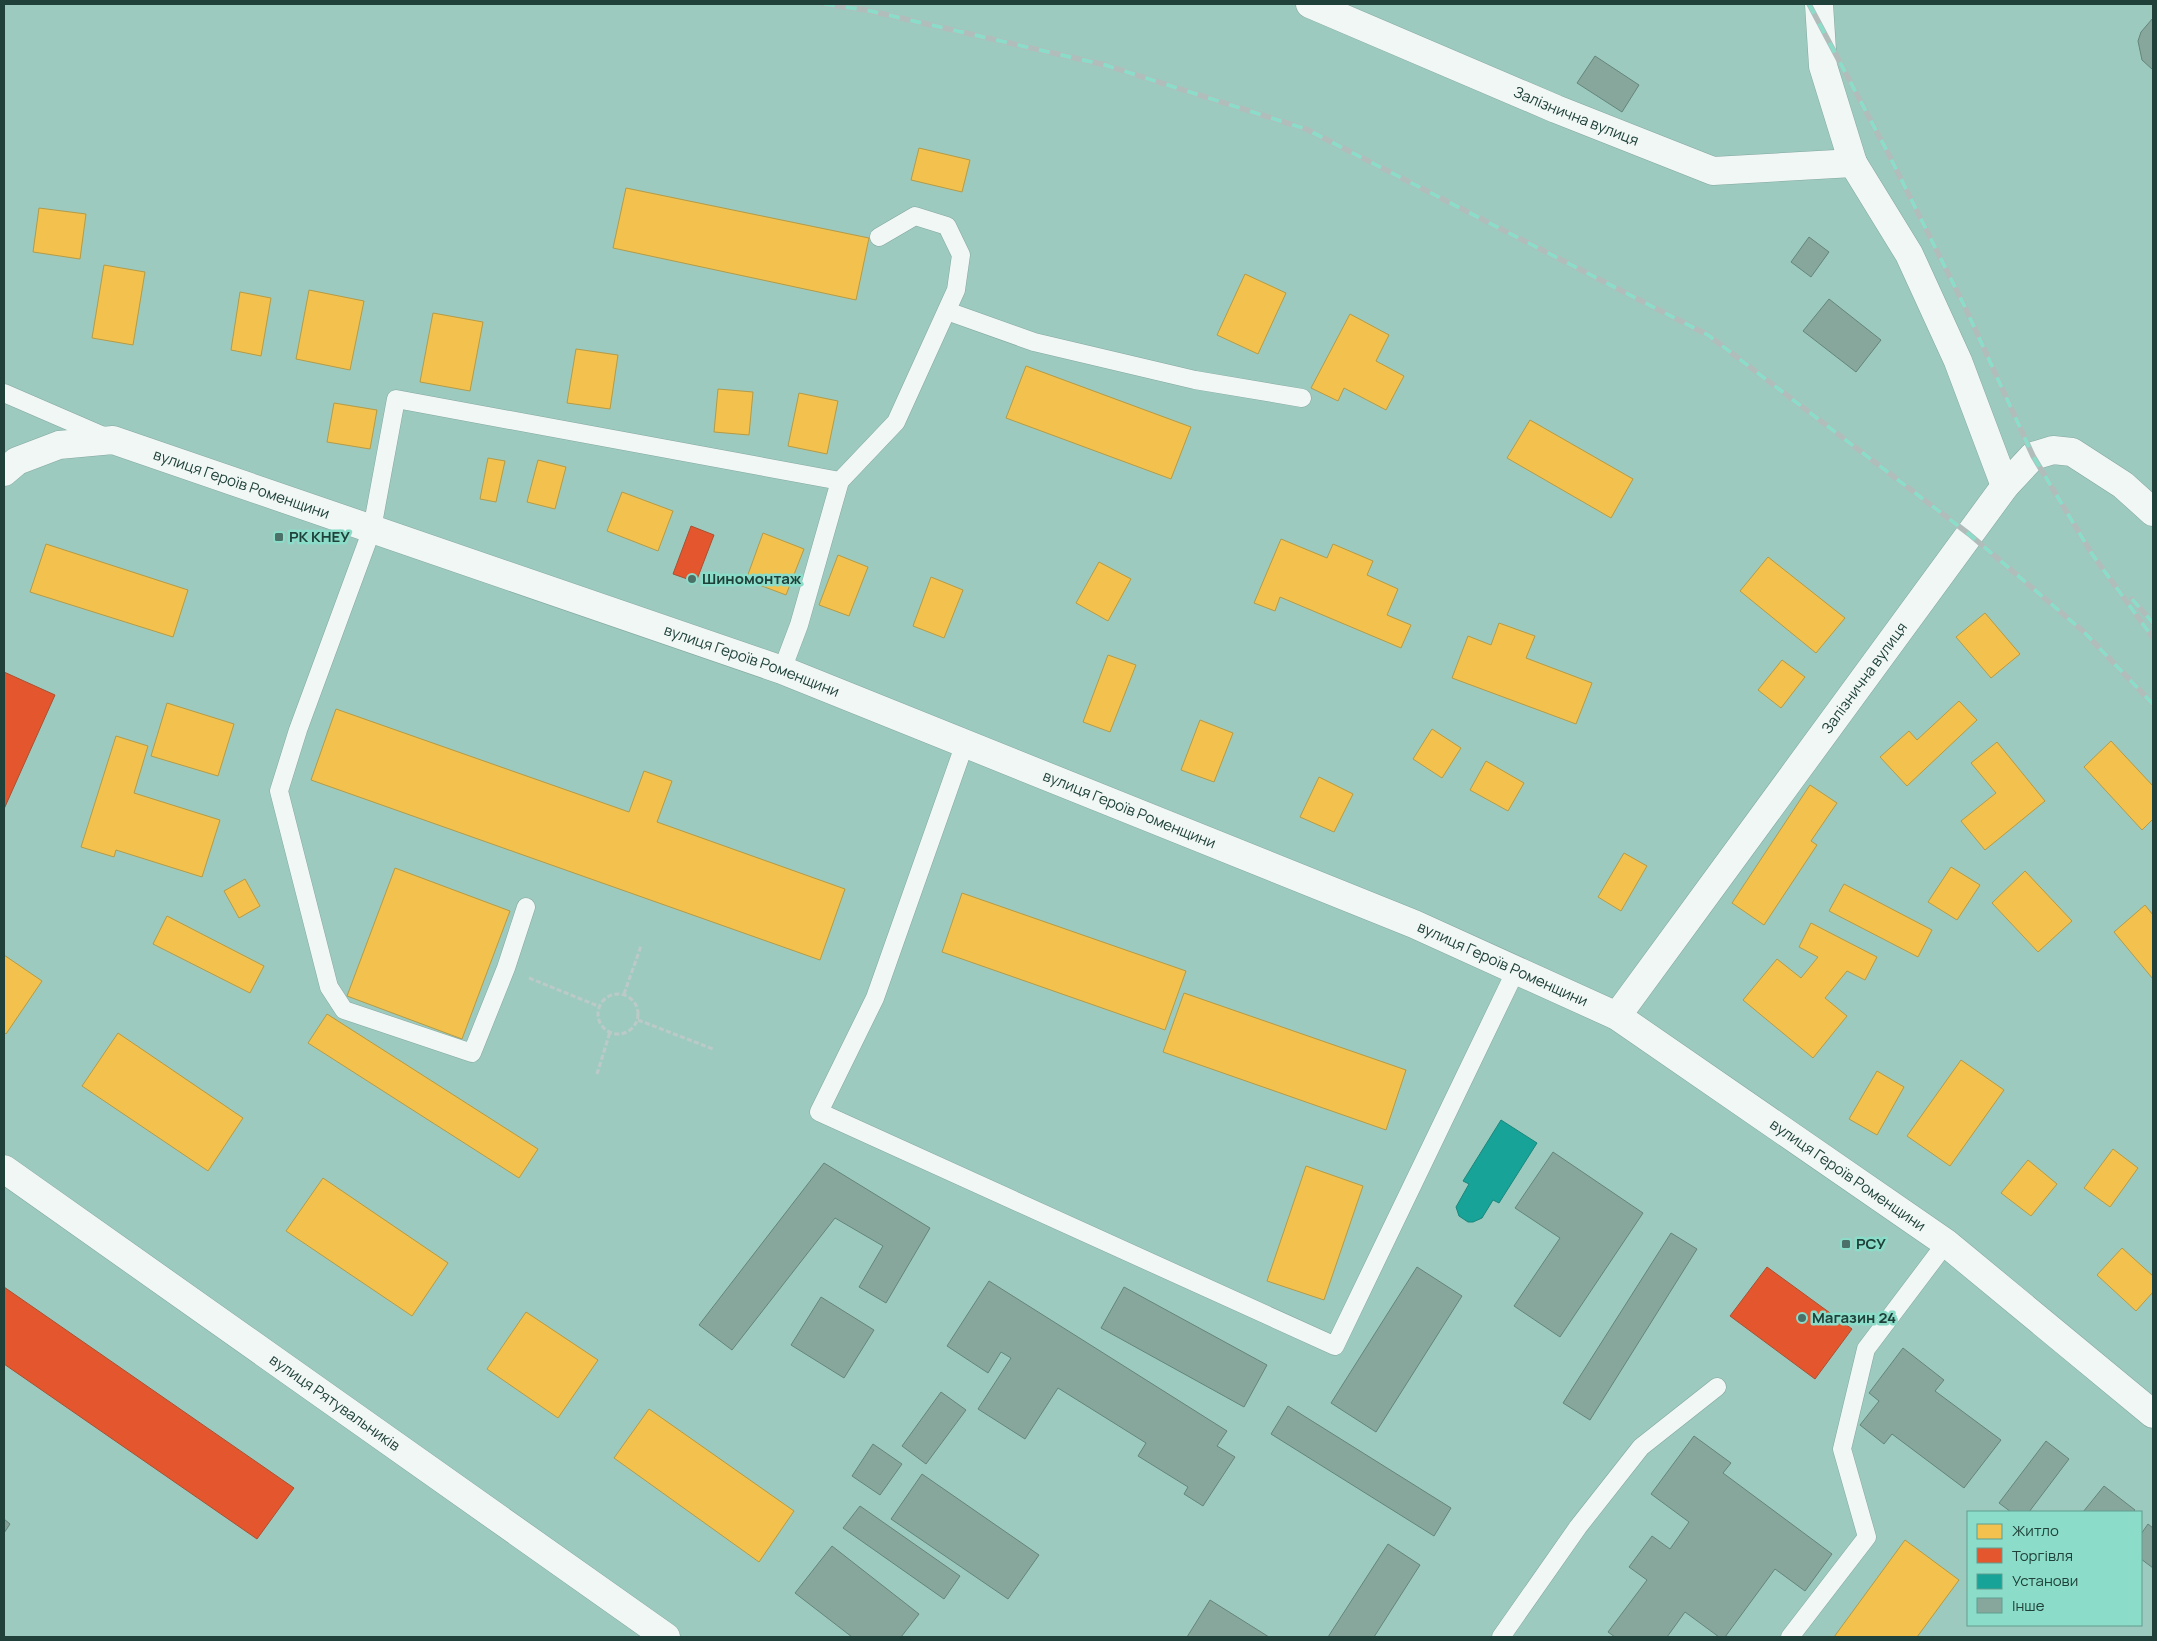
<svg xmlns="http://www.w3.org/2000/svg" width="2157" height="1641" font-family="Manrope,sans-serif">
  <rect width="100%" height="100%" fill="#9dcabf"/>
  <g fill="#f2c14e" stroke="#b39b48">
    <path d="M919,148l51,12 -8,32 -51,-12z"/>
    <path d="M626,188l243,50 -13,62 -243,-52z"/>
    <path d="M39,208l47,6 -6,45 -47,-7z"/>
    <path d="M104,265l41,7 -12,73 -41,-7z"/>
    <path d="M1245,274l41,19 -28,61 -41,-19z"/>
    <path d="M309,290l55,11 -14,69 -54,-11z"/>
    <path d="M240,292l31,6 -10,58 -30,-6z"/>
    <path d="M433,313l50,9 -13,69 -50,-9z"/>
    <path d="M1350,314l39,21 -13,26 28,15 -18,34 -42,-22 -6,13 -27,-13z"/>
    <path d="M576,349l42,6 -8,54 -43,-6z"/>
    <path d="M1026,366l165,61 -20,52 -165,-61z"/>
    <path d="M718,389l35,3 -4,43 -35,-3z"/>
    <path d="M799,393l39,8 -11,53 -39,-8z"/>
    <path d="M334,403l43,7 -7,39 -43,-7z"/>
    <path d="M1530,420l103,59 -22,39 -104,-60z"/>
    <path d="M488,458l17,3 -9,41 -16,-3z"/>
    <path d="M538,460l28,7 -11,42 -28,-7z"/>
    <path d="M622,492l51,19 -15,40 -51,-20z"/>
    <path d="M763,533l41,16 -18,46 -40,-15z"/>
    <path d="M1281,539l46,19 6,-14 40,17 -6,14 31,14 -11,26 24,10 -10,23 -121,-51 -5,14 -21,-8z"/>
    <path d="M46,544l142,46 -15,47 -143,-45z"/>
    <path d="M838,555l30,12 -19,49 -30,-11z"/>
    <path d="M1768,557l77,61 -29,35 -76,-62z"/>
    <path d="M1099,562l32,17 -23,42 -32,-18z"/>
    <path d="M931,577l32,13 -19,48 -31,-12z"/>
    <path d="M1985,613l35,41 -29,24 -35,-41z"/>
    <path d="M1499,623l36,13 -9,22 66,25 -16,41 -124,-46 16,-42 23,9z"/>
    <path d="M1108,655l28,10 -26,67 -27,-10z"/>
    <path d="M1782,660l23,17 -24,31 -23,-18z"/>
    <path d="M1959,701l18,19 -70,66 -27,-29 29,-26 8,9z"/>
    <path d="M167,703l67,21 -16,52 -67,-20z"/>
    <path d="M336,709l293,103 15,-41 28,10 -15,41 188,67 -25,71 -509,-180z"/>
    <path d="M1200,720l33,13 -19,49 -33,-12z"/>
    <path d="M1432,729l29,19 -19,30 -29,-19z"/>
    <path d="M116,736l32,10 -14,47 86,27 -18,57 -86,-27 -2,7 -33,-10z"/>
    <path d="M2111,741l42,45v33l-11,11 -58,-63z"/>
    <path d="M1997,742l48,59 -60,49 -24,-29 35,-28 -25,-30z"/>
    <path d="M1486,761l38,22 -16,28 -38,-21z"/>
    <path d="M1319,777l34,17 -19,38 -34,-15z"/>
    <path d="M1810,785l27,18 -26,38 6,4 -53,80 -32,-22z"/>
    <path d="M1624,853l23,13 -26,45 -23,-14z"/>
    <path d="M1951,867l29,18 -23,35 -29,-18z"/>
    <path d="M395,868l115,43 -48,128 -115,-43z"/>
    <path d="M2025,871l47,50 -34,31 -46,-49z"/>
    <path d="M245,879l15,27 -21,12 -15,-27z"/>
    <path d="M1844,884l88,46 -14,27 -89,-46z"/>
    <path d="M962,893l224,78 -21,59 -223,-78z"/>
    <path d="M2145,905l8,10v64l-39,-47z"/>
    <path d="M167,916l97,50 -14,27 -97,-49z"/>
    <path d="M1811,923l66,34 -12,23 -18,-9 -22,27 22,18 -34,42 -70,-58 34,-41 24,19 17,-21 -19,-10z"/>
    <path d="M4,955l38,26 -36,53 -2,-2z"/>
    <path d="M1184,993l222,77 -20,60 -223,-78z"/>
    <path d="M327,1014l211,135 -19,29 -211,-135z"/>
    <path d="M118,1033l125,85 -35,53 -126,-85z"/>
    <path d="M1961,1060l43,30 -54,76 -43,-30z"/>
    <path d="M1877,1071l27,16 -27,48 -28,-16z"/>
    <path d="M2113,1149l25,19 -28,39 -26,-19z"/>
    <path d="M2028,1160l29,24 -26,32 -30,-23z"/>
    <path d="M1306,1166l57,20 -39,114 -57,-19z"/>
    <path d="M323,1178l125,85 -36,53 -126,-85z"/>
    <path d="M2122,1248l31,28v16l-17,19 -39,-36z"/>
    <path d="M526,1312l72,48 -40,58 -71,-49z"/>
    <path d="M649,1409l145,102 -35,51 -145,-104z"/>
    <path d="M1905,1540l54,40 -42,57h-83z"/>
  </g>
  <g fill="#e4572e" stroke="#a95031">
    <path d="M691,526l23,9 -18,47 -23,-8z"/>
    <path d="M4,672l51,23 -51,114z"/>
    <path d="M1767,1267l85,62 -37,50 -85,-63z"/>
    <path d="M4,1287l290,201 -37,51 -253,-175z"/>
  </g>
  <path fill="#17a398" stroke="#19867c" d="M1501,1120l36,23 -38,60 -6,-3 -11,18 -9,4h-5l-9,-6 -3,-9 13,-23 -6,-3z"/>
  <g fill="#88a79c" stroke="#64857a">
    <path d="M2153,18v52l-11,-10 -4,-19 3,-9z"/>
    <path d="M1595,56l44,29 -17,27 -45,-29z"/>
    <path d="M1809,237l20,15 -18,25 -20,-15z"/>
    <path d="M1829,299l52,41 -25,32 -53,-41z"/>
    <path d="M1553,1152l90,61 -83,124 -46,-31 46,-68 -45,-30z"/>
    <path d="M824,1163l106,65 -44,75 -27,-16 24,-41 -48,-28 -103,132 -33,-25z"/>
    <path d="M1671,1233l26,16 -107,171 -27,-17z"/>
    <path d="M1417,1267l45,29 -86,136 -45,-29z"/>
    <path d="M989,1281l238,150 -10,15 18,11 -32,49 -19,-12 4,-7 -50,-31 8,-13 -88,-55 -33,51 -47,-30 33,-51 -10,-6 -13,21 -41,-27z"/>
    <path d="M1124,1287l143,78 -23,42 -143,-79z"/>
    <path d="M821,1297l53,33 -30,48 -53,-33z"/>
    <path d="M1903,1348l41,32 -9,11 66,49 -37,48 -72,-54 -8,10 -24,-19 19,-24 -10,-8z"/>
    <path d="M941,1392l25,18 -40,54 -24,-18z"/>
    <path d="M1288,1406l163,102 -17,28 -163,-102z"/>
    <path d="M1694,1436l37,27 -8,10 109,81 -27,37 -30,-22 -50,68h-6l-34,-25 -18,25h-52l-7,-5 39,-52 -18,-13 23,-31 18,13 19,-27 -38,-28z"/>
    <path d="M2046,1441l23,18 -40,53h-18l-12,-9z"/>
    <path d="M873,1444l29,20 -22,31 -28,-19z"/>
    <path d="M922,1474l117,81 -31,44 -117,-80z"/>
    <path d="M2104,1486l31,24 -2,2h-50z"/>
    <path d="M860,1506l100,70 -16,23 -101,-71z"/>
    <path d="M4,1519l6,5 -6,9z"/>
    <path d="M2148,1524l5,4v40l-12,-9v-25z"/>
    <path d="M1388,1544l32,21 -46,72h-46z"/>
    <path d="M832,1546l87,68 -18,23h-49l-57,-44z"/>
    <path d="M1210,1600l59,37h-82z"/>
  </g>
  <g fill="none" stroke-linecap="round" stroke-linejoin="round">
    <g stroke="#83a79f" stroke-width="19">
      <g id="lane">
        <path d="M947,311l87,31 161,38 107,18"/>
        <path d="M4,393l104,45"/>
        <path d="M782,670l17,-45 41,-144 56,-59 60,-132 5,-35 -14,-29 -32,-10 -36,21"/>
        <path d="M965,743l-90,255 -56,114 516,234 181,-376"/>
        <path d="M526,907l-20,61 -34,85 -128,-43 -15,-23 -50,-196 19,-61 74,-201 24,-130 444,82"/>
        <path d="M1501,1637l77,-110 63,-80 76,-60"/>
        <path d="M1790,1637l77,-100 -25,-88 24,-100 80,-106"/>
      </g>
    </g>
    <g stroke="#83a79f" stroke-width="29">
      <g id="street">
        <path id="s1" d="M1310,4l246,105 157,62 140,-8"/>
        <path d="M1819,4l4,62 30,97 56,91 49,107 47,125"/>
      </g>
    </g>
    <g stroke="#83a79f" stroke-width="29">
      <g id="secondary">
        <path id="s2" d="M4,472l13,-11 42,-16 54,-5 669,230 632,254 203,92 329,227 207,171"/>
        <path id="s3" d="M1617,1016l388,-530 28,-30 20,-6 19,2 51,33 30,27"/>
        <path id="s4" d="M4,1169l662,468"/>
      </g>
    </g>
    <g stroke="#bccac7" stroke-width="3" stroke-dasharray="5 2.5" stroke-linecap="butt">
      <path d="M529,978l69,28"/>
      <circle cx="618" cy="1014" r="20"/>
      <path d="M624,994l17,-48"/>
      <path d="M638,1020l75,29"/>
      <path d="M597,1074l13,-42"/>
    </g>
    <use href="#lane" stroke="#f0f7f5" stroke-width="18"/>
    <use href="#street" stroke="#f0f7f5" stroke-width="28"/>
    <use href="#secondary" stroke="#f0f7f5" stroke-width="28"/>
    <g stroke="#b1bdbb" stroke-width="5.5">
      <g id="rail">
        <path d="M824,4l42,6 239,55 201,64 402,206 261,199 114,97 70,73"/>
        <path d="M1809,4l79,149 77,154 68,149 59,98 61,84"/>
        <path d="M2132,599l21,24"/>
      </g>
    </g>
    <use href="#rail" stroke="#8bdcc9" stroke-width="4" stroke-dasharray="11" stroke-linecap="butt"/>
  </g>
  <g fill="#4b7168" stroke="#8bdcc9" stroke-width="2">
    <rect x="274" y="532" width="10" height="10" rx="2.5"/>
    <circle cx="692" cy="579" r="5"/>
    <rect x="1841" y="1239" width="10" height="10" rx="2.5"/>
    <circle cx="1802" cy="1318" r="5"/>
  </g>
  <g text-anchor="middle" stroke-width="5" stroke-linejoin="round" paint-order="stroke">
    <g font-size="15" fill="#1f4139" stroke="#8bdcc9">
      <text dy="5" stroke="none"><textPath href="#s1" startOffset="289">Залізнична вулиця</textPath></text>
      <text dy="5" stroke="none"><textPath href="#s2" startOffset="252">вулиця Героїв Роменщини</textPath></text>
      <text dy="5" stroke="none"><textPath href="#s2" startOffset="792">вулиця Героїв Роменщини</textPath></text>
      <text dy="5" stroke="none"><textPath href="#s3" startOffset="419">Залізнична вулиця</textPath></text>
      <text dy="5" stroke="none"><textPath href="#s2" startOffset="1198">вулиця Героїв Роменщини</textPath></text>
      <text dy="5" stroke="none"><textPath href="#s2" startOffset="1602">вулиця Героїв Роменщини</textPath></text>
      <text dy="5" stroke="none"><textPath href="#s2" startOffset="2008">вулиця Героїв Роменщини</textPath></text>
      <text dy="5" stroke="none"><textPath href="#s4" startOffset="405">вулиця Рятувальників</textPath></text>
    </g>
    <g font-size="15" font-weight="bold" fill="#1f4139" stroke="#8bdcc9" text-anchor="start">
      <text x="289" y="542">РК КНЕУ</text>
      <text x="702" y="584">Шиномонтаж</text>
      <text x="1856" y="1249">РСУ</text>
      <text x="1812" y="1323">Магазин 24</text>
    </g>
  </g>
  <rect width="2157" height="1641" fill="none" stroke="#1f4139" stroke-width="10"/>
  <rect x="1967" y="1511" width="175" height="115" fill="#8bdcc9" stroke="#609e8f"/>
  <rect x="1977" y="1524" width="25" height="15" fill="#f2c14e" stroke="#609e8f"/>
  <text x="2012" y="1536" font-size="15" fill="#1f4139">Житло</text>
  <rect x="1977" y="1548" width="25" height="15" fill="#e4572e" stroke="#609e8f"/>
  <text x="2012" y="1561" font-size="15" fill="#1f4139">Торгівля</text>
  <rect x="1977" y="1574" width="25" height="15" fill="#17a398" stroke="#609e8f"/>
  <text x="2012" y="1586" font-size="15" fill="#1f4139">Установи</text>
  <rect x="1977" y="1598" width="25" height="15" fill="#88a79c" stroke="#609e8f"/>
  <text x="2012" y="1611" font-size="15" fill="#1f4139">Інше</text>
</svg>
